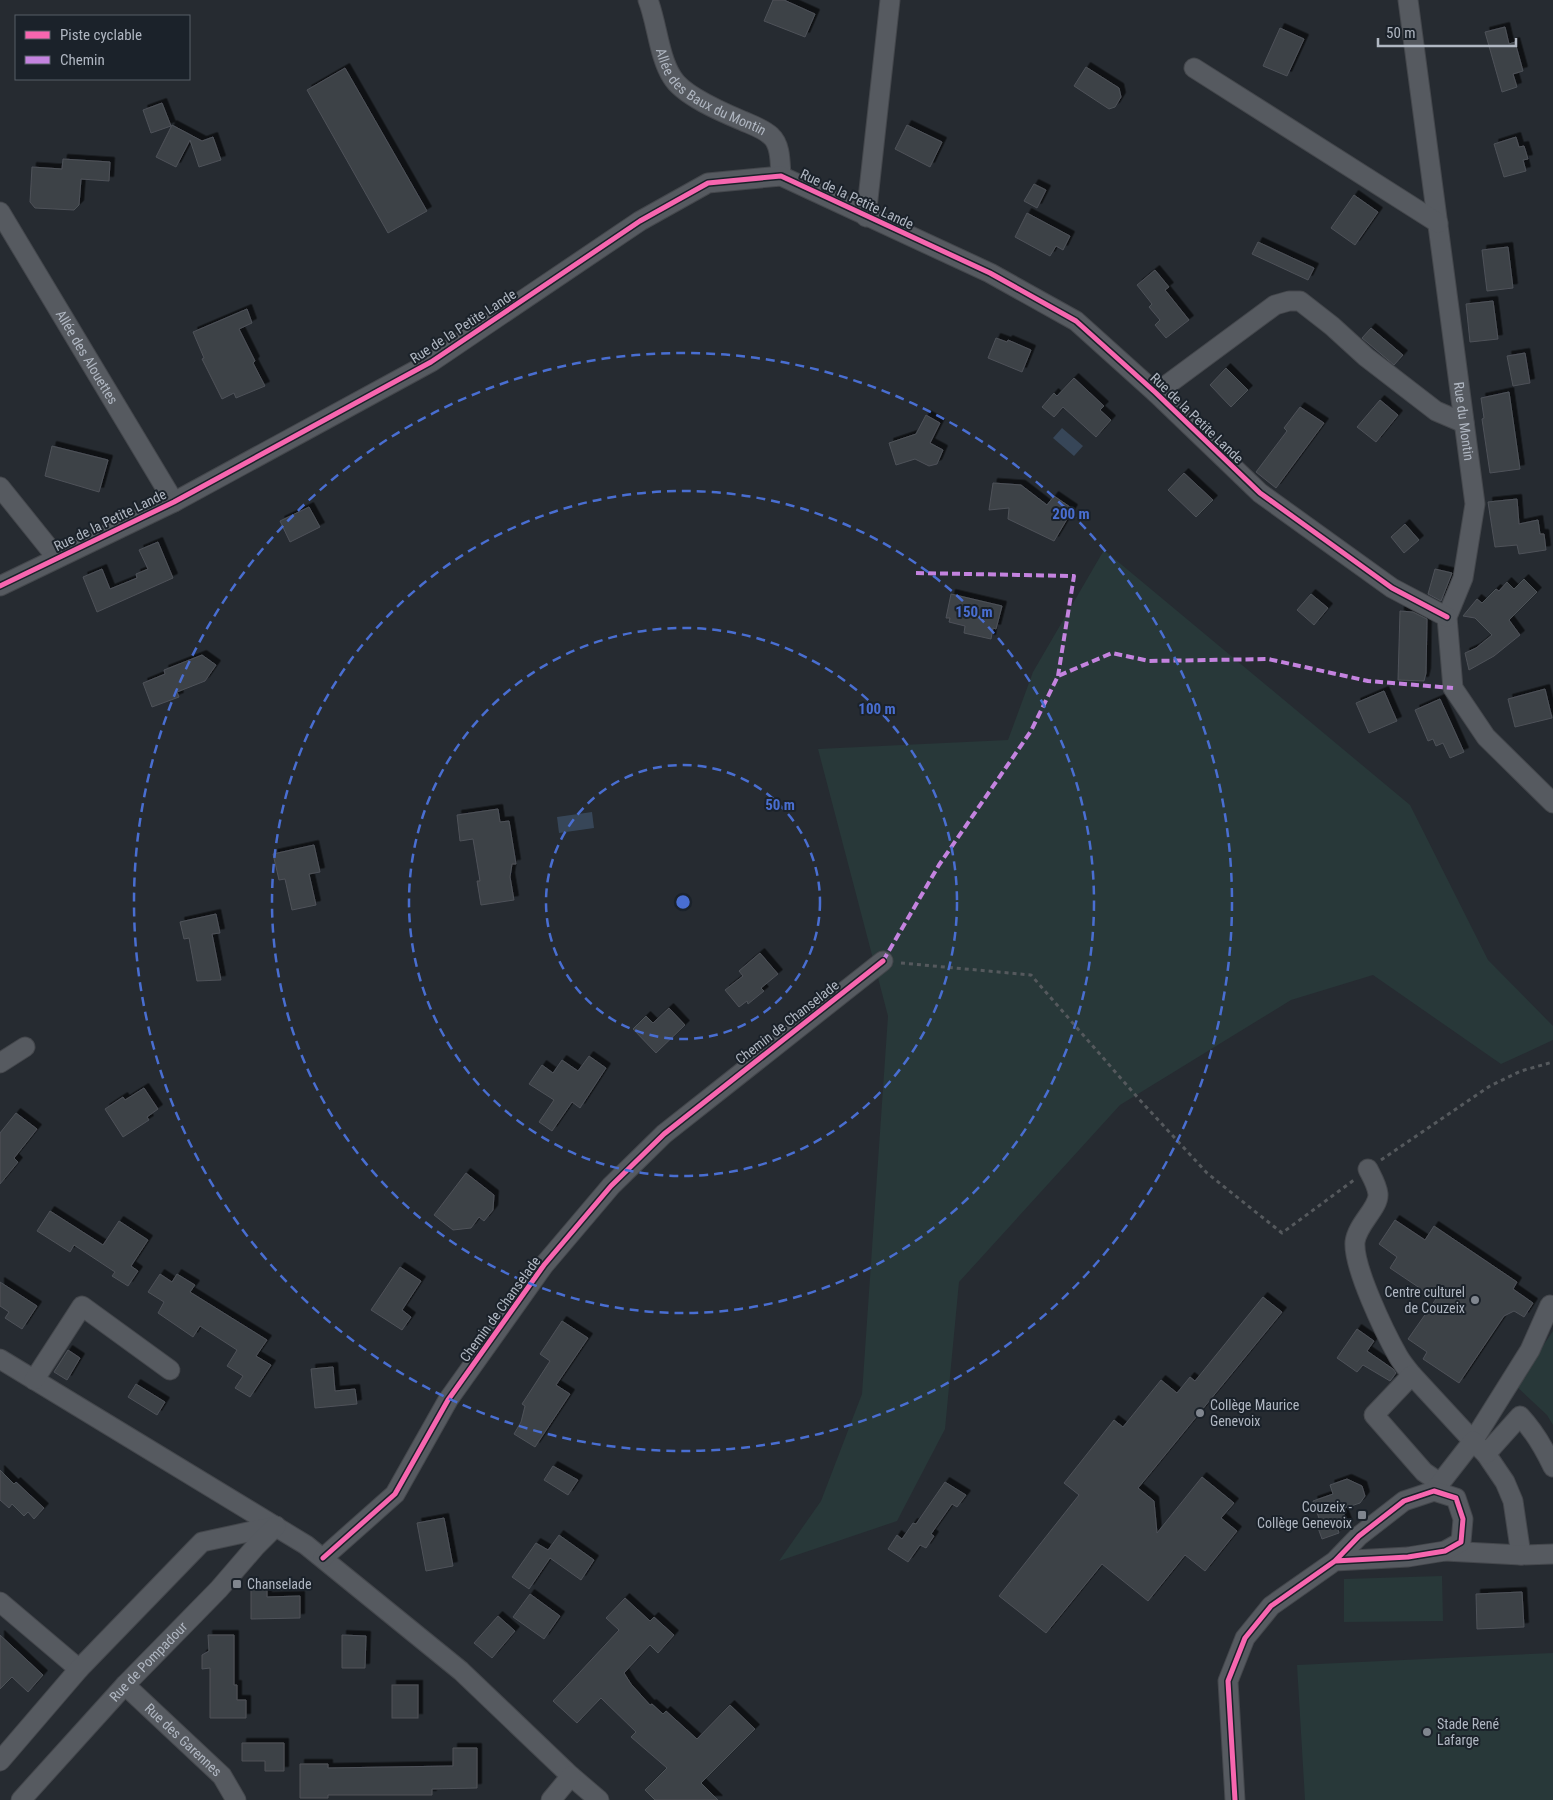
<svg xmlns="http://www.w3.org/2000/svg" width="1553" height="1800" font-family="'Roboto Condensed',sans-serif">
  <defs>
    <filter id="shadow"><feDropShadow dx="4.5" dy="-4.5" stdDeviation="0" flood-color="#0009"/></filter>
  </defs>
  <rect width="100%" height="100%" fill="#262b31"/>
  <g fill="#283839">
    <path d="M1104,550l306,255 78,155 65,66v14l-52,24 -128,-89 -82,25 -171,105 -161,177 -14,147 -48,92 -118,40 42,-60 41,-107 26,-378 -70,-267 190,-9 25,-68z"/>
    <path d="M1553,1331v94l-6,-10 -31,-29z"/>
    <path d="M1442,1576l1,45 -99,1v-43z"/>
    <path d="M1553,1653v147h-248l-8,-135z"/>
  </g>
  <g fill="#374658">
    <path d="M1062,428l21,18 -9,10 -21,-18z"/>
    <path d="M592,812l2,16 -35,5 -2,-16z"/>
  </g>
  <g fill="#3e4247" stroke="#4e5259" filter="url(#shadow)">
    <path d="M773,0h11l31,14 -10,23 -41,-16z"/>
    <path d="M1505,27l4,17 6,-2 8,29 -10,3 4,13 -15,5 -17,-60z"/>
    <path d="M1280,28l24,11 -17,37 -24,-10z"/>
    <path d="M1086,67l33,21 2,9 -6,10 -6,2 -35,-23z"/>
    <path d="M345,68l82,143 -39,22 -81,-143z"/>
    <path d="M162,103l9,23 -20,7 -8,-23z"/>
    <path d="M172,125l30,16 11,-4 8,23 -22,7 -9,-27 -14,27 -20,-10z"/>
    <path d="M907,125l35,17 -12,25 -35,-18z"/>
    <path d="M1516,137l3,10 5,-1 4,13 -5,1 3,11 -22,6 -10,-33z"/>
    <path d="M63,159l47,3 -1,19 -28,-2 -2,26 -5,5 -39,-2 -5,-6 2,-35 30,2z"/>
    <path d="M1034,184l12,6 -9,18 -13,-7z"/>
    <path d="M1354,195l24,17 -23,33 -24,-17z"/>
    <path d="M1027,213l43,23 -7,14 -7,-4 -6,10 -35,-19z"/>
    <path d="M1258,242l56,26 -6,12 -56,-26z"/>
    <path d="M1508,247l5,41 -26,3 -5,-41z"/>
    <path d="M1155,270l14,17 -4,3 24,30 -23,18 -11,-13 5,-5 -11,-13 3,-3 -15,-19z"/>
    <path d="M1493,301l5,38 -28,3 -4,-38z"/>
    <path d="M247,309l5,14 -13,6 16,32 -2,2 12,23 -29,12 -2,-5 -12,6 -20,-40 2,-1 -11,-26z"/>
    <path d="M1371,328l32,27 -9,10 -32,-27z"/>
    <path d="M996,338l11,4 1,-2 23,10 -9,22 -34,-14z"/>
    <path d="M1525,353l5,30 -17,3 -6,-30z"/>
    <path d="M1226,368l22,22 -17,17 -21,-22z"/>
    <path d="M1074,378l30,28 -4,4 11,10 -15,17 -33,-30 -9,10 -12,-10 12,-14 3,3z"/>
    <path d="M1509,392l11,77 -30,4 -8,-54 2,-1 -3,-20z"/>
    <path d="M1380,400l18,15 -22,27 -19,-15z"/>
    <path d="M1300,407l24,16 -48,65 -20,-16 31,-41 -3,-3z"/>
    <path d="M926,415l14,8 -10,20 13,7 -6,14 -8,2 -14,-7 -19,6 -7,-22 27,-9z"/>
    <path d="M52,446l56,14 -9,32 -54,-16z"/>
    <path d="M1184,473l29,27 -17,17 -28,-27z"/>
    <path d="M993,483l28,2 26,20 7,-9 19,13 -19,32 -46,-22 1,-11 -20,2z"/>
    <path d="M1517,499l2,25 19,-4 2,14h4l2,16 -27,4 -2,-9 -22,2 -7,-45z"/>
    <path d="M309,507l11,20 -30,15 -10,-21z"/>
    <path d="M1405,524l14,16 -15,13 -13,-16z"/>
    <path d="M158,542l15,36 -76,34 -14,-35 19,-8 8,20 27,-11 -1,-4 12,-5 -9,-19z"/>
    <path d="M1435,569l17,4 -11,28 -13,-7z"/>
    <path d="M1524,579l13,13 -28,28 11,15 -26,21 -25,14 -4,-17 11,-5 16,-13 -17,-17 -12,-2 14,-17 5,4 14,-14 3,2 8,-9 7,7z"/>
    <path d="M951,594l51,12 -6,23 -3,-1 -2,11 -27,-6 1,-7 -16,-4 1,-4h-4z"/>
    <path d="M1311,594l17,14 -14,17 -17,-15z"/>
    <path d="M1400,611l13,1 14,7 -1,54 -2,8 -26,-1z"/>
    <path d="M202,655l14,10 -11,16 -28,11 2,5 -27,10 -9,-24 22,-9 -1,-4z"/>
    <path d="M1545,689l7,29 -37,9 -7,-28z"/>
    <path d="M1384,691l13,30 -28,12 -13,-30z"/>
    <path d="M1440,699l24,53 -14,6 -7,-15 -7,3 -3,-7 -5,2 -13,-31z"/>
    <path d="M498,809l2,13 9,-1 7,43h-4l-2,13 4,23 -33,5 -4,-24h3l-7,-42 -13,2 -3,-26z"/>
    <path d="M314,845l6,27 -11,2 7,31 -24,5 -7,-31 -6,1 -6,-26z"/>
    <path d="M216,914l4,19 -8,1 9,46 -24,1 -8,-43 -5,1 -4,-17z"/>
    <path d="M760,953l18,21 -17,14 3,3 -16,13 -1,-3 -8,6 -14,-17 18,-14 -4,-5z"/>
    <path d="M669,1008l16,17 -29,28 -23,-24 13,-13 7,7z"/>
    <path d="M589,1056l17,12 -26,40 -8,-6 -20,29 -13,-9 15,-22 -25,-16 13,-19 11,8 9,-13 16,11z"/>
    <path d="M144,1088l14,21 -11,8 2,3 -26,17 -18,-28 18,-12 2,3z"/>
    <path d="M16,1113l21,16 -23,29 4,4 -18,22v-51z"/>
    <path d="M466,1173l28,22 -1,15 -9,11 -5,-4 -8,11 -18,2 -19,-15z"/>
    <path d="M50,1211l53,34 16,-24 29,19 -17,26 7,5 -10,15 -16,-10 3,-4 -41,-27 -4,7 -33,-21z"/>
    <path d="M1395,1220l30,20 9,-14 83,56 -4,7 20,14 -9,14 -10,-6 -10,5 -45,67 -36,-24 4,-7 -19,-13 28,-40 -46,-31 7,-11 -18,-13z"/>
    <path d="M400,1267l21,14 -19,29 9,7 -9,13 -31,-20z"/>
    <path d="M160,1274l12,8 5,-8 18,11 -5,7 77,48 -11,16 15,9 -21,32 -15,-9 8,-12 -16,-10 10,-16 -37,-24 -7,11 -35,-24 6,-11 -16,-10z"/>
    <path d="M0,1282l37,24 -15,23 -17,-11 4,-6 -9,-6z"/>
    <path d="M1263,1297l19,15 -144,176 16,13 3,32 45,-56 32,26 -13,15 16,13 -32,40 -20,-16 -37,46 -46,-37 -56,69 -47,-37 80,-101 -15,-12 50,-63 9,7 38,-47 16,13 13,-16 5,4z"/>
    <path d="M562,1321l26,17 -32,47 14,9 -35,53 -21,-13 7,-12 4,-16 -3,-2 28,-43 -10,-7z"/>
    <path d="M1357,1329l17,12 -7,10 26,18 3,4 -6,8 -27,-16 -6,7 -20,-14z"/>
    <path d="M68,1350l12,8 -13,22 -13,-8z"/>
    <path d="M333,1367l2,24 20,-2 2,15 -42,4 -4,-39z"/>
    <path d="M136,1384l29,18 -8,13 -29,-18z"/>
    <path d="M553,1466l25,14 -10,15 -24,-15z"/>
    <path d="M0,1470l14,14 2,-2 28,26 -10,11 -6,-7 -4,4 -12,-12 -3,4 -9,-8z"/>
    <path d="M1347,1479l15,7 3,10 -5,7 -18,6 6,17 -10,4 1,3 -17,6 -5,-14 4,-1 -8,-23 20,-7 -3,-9z"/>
    <path d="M945,1482l21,13 -9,12 -5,-3 -21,30 3,2 -8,12 -6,-3 -12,17 -20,-13 9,-14 5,4 11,-16 3,1z"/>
    <path d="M444,1518l9,48 -27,5 -9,-48z"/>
    <path d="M559,1535l35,25 -13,20 -31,-22 -21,31 -17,-12 24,-34 12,7z"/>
    <path d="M251,1589h16v8l33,-1v22l-49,1z"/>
    <path d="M1522,1592l2,35 -47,2 -1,-35z"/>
    <path d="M530,1594l30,22 -16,23 -31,-22z"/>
    <path d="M625,1598l25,23 4,-4 20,18 -16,18 -8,-8 -26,28 7,11 19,21 2,-1 11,10 3,-3 31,28 33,-34 25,24 -54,54 17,17h-63l-10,-10 22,-22 -36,-31 5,-5 -35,-34 -24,25 -24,-22 66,-71 -13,-12z"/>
    <path d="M498,1616l17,15 -23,27 -18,-15z"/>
    <path d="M0,1635l43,40 -15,17 -16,-15 -12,12z"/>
    <path d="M208,1635h26v50h3v15h9v18h-36v-50l-8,1v-14l7,-4z"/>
    <path d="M342,1635l24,1 -1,32h-23z"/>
    <rect x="392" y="1685" width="26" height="33"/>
    <path d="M242,1743h42v28h-19v-10h-23z"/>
    <path d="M453,1748h24v40l-45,1v6h-104v3h-28v-34h28v4l125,-2z"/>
  </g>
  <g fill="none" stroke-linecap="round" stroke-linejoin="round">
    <g stroke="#44474c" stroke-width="21">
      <g id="minor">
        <path id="s1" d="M648,0c9,23 11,57 24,77 11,19 52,36 71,44 9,4 21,8 28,15 10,9 9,27 10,40"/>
        <path id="s2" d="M1408,0l67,504 -12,74 -16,39 6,71 33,49 67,66"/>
        <path d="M1194,68l244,155"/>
        <path id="s3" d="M0,212l174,290"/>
        <path d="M866,217l24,-217"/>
        <path d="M1156,393l119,-88 14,-4h11l32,25 34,31 70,54 28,12"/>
        <path d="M0,487l57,71"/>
        <path d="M0,586l174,-84 257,-140 209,-141 68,-38 73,-7 209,97 86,48 80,72 104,100 132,95 55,29"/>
        <path d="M0,1063l25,-16"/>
        <path d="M1368,1169c4,8 9,16 10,25 1,14 -21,30 -23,48 -2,25 30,91 43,114 4,7 9,13 14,19"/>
        <path d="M0,1359l306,186 155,126 110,105 28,24"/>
        <path d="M34,1380l48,-74 88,64"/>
        <path d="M1486,1454l19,28 8,19 8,54"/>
        <path d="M1440,1483l-16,-11 -50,-57 38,-40 61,66 57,-91 20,-45"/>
        <path d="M1434,1491l39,-50 13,13 34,-38c14,15 24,32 33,51"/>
        <path d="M1445,1551l76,4 32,-1"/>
        <path d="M323,1558l72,-64 53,-94 96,-135 67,-79 53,-52 219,-173"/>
        <path d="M0,1602l79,67"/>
        <path id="s4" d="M125,1685l97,91 14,24"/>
        <path d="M0,1761l79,-92 123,-127 74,-16"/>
        <path id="s5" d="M21,1800l104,-115 94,-96 37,-43 20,-20"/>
        <path d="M551,1800l20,-24"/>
        <path d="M1235,1800l-7,-119 17,-43 26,-32 64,-45 24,-25 45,-35 30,-10 22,7 7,21 -2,23 -16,9 -37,6 -73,4"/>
      </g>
    </g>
    <g stroke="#55595d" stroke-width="3" stroke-dasharray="4 4" stroke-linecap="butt">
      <path d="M901,963l130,12 107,123 69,75 75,60 72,-53"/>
      <path d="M1381,1160l109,-74 31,-15 32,-9"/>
    </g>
    <use href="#minor" stroke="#565a60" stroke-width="19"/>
    <g stroke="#c483df" stroke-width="4" stroke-dasharray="8 4" stroke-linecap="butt">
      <path d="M916,573l158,3 -16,100"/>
      <path d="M883,961l56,-96 92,-134 27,-55 54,-23 37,8 119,-2 100,22 85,7"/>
    </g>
    <g stroke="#1b222a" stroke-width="8">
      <g id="cycleway">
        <path d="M0,586l174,-84 257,-140 209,-141 68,-38 73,-7 209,97 86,48 80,72 104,100 132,95 55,29"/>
        <path d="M323,1558l72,-64 53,-94 96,-135 67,-79 53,-52 219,-173"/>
        <path d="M1235,1800l-7,-119 17,-43 26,-32 64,-45 24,-25 45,-35 30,-10 22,7 7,21 -2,23 -16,9 -37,6 -73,4"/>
      </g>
    </g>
    <use href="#cycleway" stroke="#f766af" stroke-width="5"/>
  </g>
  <g fill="none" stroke="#496ed1" stroke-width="2.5" stroke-dasharray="9 6">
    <circle cx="683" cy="902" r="137"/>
    <circle cx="683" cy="902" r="274"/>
    <circle cx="683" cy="902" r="411"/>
    <circle cx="683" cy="902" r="549"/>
  </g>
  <g fill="#80868f" stroke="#1b222a" stroke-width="2">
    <circle cx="1475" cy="1300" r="5"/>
    <circle cx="1200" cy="1413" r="5"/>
    <rect x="1357" y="1510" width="10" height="10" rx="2.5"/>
    <rect x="232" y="1579" width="10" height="10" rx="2.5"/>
    <circle cx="1427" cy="1732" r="5"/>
  </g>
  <g text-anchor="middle" stroke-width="4" stroke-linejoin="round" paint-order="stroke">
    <g font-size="14" fill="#b0b7c2" stroke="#1b222a">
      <text dy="5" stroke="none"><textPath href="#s1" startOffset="120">Allée des Baux du Montin</textPath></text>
      <text transform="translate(857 199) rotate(25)" y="5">Rue de la Petite Lande</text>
      <text transform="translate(463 326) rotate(-33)" y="5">Rue de la Petite Lande</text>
      <text dy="5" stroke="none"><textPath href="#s3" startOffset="169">Allée des Alouettes</textPath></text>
      <text transform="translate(1197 418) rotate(44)" y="5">Rue de la Petite Lande</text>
      <text dy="5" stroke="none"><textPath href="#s2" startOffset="425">Rue du Montin</textPath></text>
      <text transform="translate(110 520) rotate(-26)" y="5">Rue de la Petite Lande</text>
      <text transform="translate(787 1022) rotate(-38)" y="5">Chemin de Chanselade</text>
      <text transform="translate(500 1309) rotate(-54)" y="5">Chemin de Chanselade</text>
      <text dy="5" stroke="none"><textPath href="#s5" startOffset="188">Rue de Pompadour</textPath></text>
      <text dy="5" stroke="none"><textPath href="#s4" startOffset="80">Rue des Garennes</textPath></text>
    </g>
    <g font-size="14" fill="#b0b7c2" stroke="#1b222a" text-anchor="start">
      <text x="1465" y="1297" text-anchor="end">Centre culturel<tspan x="1465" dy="16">de Couzeix</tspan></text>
      <text x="1210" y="1410">Collège Maurice<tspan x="1210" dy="16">Genevoix</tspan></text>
      <text x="1352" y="1512" text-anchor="end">Couzeix -<tspan x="1352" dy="16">Collège Genevoix</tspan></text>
      <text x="247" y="1589">Chanselade</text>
      <text x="1437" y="1729">Stade René<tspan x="1437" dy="16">Lafarge</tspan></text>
    </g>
  </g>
  <circle cx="683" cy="902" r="8" fill="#496ed1" stroke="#1b222a" stroke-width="2.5"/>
  <g font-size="15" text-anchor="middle" font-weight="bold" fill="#496ed1" stroke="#1b222a" stroke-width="4" stroke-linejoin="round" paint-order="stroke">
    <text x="1071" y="519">200 m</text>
    <text x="974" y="617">150 m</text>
    <text x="877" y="714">100 m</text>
    <text x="780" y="810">50 m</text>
  </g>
  <rect x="15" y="15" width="175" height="65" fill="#1b222a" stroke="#575e67"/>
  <rect x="25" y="31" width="25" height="8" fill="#f766af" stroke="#575e67"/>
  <text x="60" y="40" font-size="15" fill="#b0b7c2">Piste cyclable</text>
  <rect x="25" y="56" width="25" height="8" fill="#c483df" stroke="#575e67"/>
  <text x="60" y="65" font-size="15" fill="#b0b7c2">Chemin</text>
  <path d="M1378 38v8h138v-8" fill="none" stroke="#b0b7c2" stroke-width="2.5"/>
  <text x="1386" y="38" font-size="15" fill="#b0b7c2" stroke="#1b222a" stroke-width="4" paint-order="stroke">50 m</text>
</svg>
